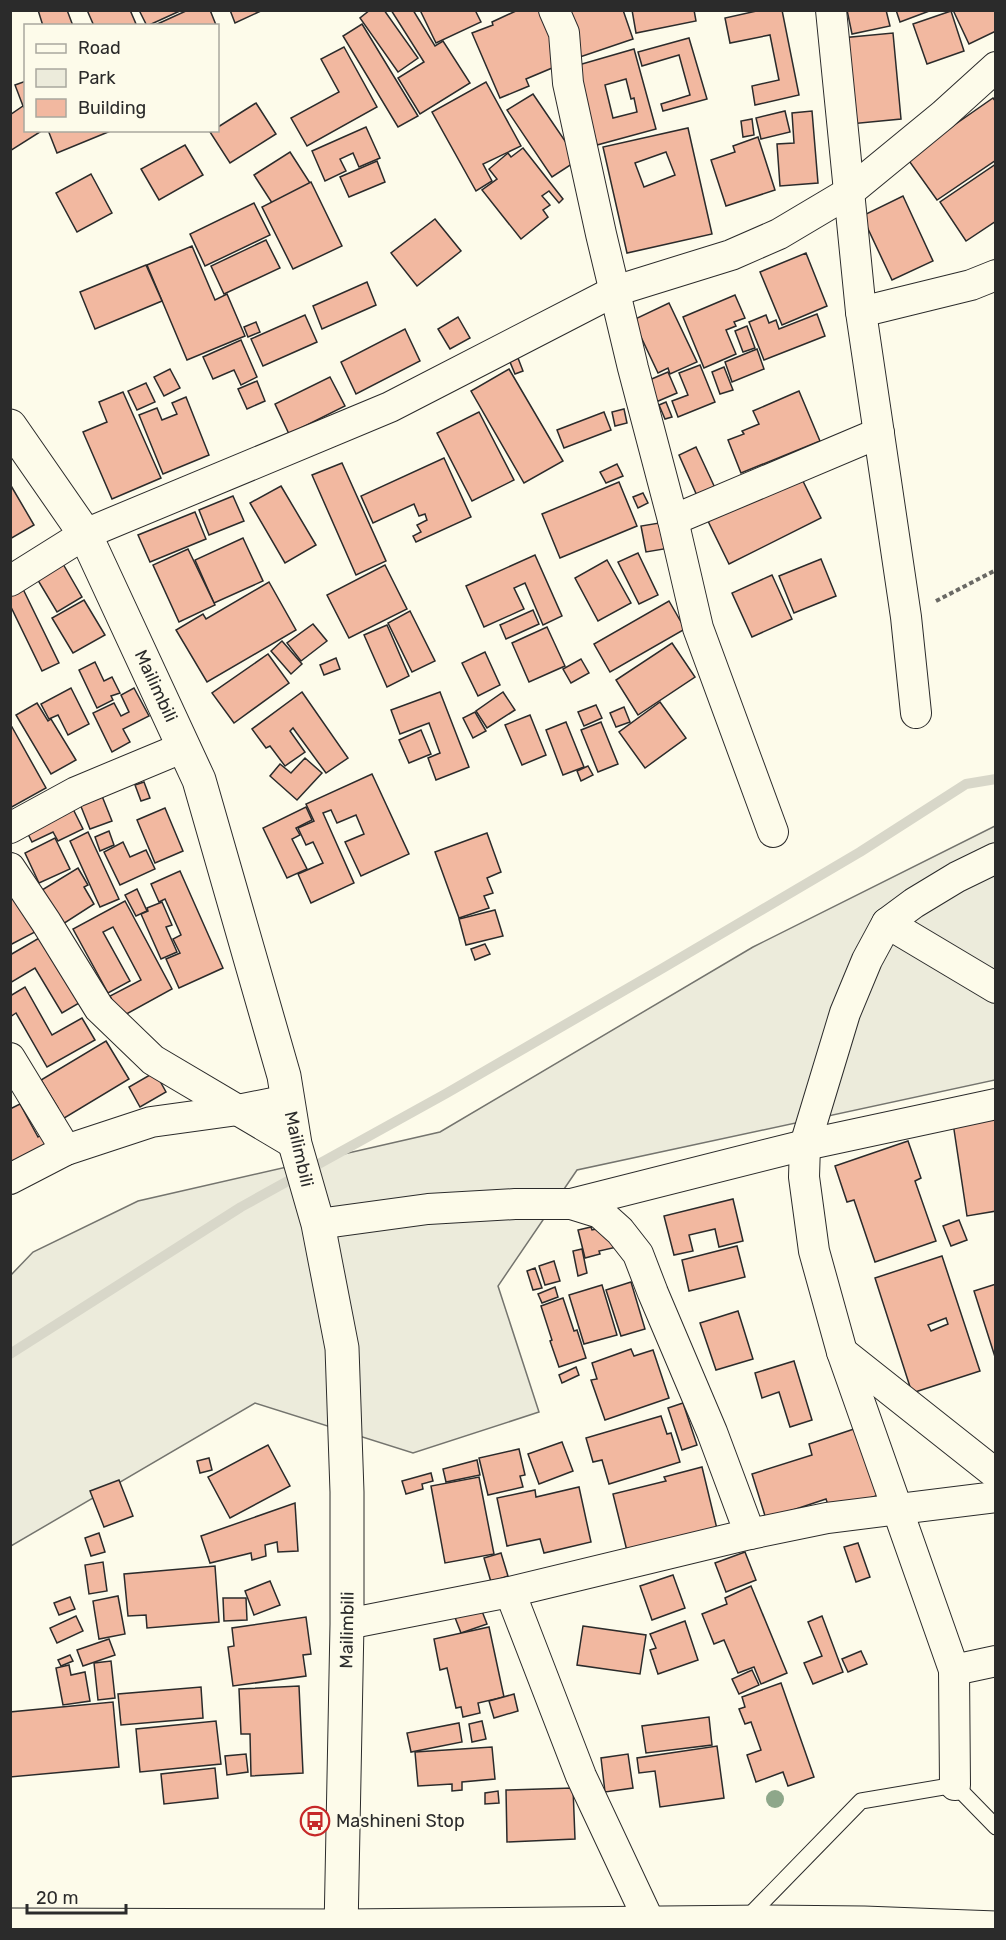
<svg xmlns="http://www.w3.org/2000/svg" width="1006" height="1940" font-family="Rubik,sans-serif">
  <rect width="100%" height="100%" fill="#fdfbea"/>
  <path fill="#ecebdb" stroke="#74746e" stroke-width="1.5" d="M995,826v254l-418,90 -79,116 41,126 -126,41 -158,-50 -244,143v-271l22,-23 105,-51 302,-69 313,-185z"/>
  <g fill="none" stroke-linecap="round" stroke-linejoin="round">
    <path stroke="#d8d7c9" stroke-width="10" d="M10,1354l231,-147 206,-114 216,-125 197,-116 106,-68 30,-5"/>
  </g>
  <g fill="#f2b8a0" stroke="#2b2b2b" stroke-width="1.5" fill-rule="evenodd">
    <path d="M38,10h29l6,16h-30z"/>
    <path d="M87,10h43l6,14 -4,2h-38z"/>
    <path d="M139,10h43l-35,16z"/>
    <path d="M188,10h22l6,15 -63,1z"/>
    <path d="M230,10h33l-28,13z"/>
    <path d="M370,10h14l34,48 -20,14 -38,-54z"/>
    <path d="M391,10h22l22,36 8,-5 27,42 -50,31 -22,-36 26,-16z"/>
    <path d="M420,10h55l6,12 -45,21z"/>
    <path d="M518,10h23l23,53 -38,16 3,7 -29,12 -28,-65 21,-8 -1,-3z"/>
    <path d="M565,10h58l10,29 -59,20z"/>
    <path d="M632,10h62l2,11 -60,12z"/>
    <path d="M761,10h21l17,85 -44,10 -3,-19 27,-6 -9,-45 -40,8 -5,-25z"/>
    <path d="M847,10h39l4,16 -38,8z"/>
    <path d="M896,10h36l-32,12z"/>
    <path d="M953,10h43v21l-27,13z"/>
    <path d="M951,11l13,40 -37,13 -14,-40z"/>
    <path d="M362,24l56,92 -20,11 -55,-91z"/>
    <path d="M893,33l8,86 -51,5 -9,-86z"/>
    <path d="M689,38l18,61 -44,12 -2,-7 29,-9 -11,-40 -37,11 -4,-14z"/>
    <path d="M344,47l33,60 -70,39 -16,-28 48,-26 -18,-33z"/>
    <path d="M634,49l22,80 -59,16 -22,-79zM626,79l5,20 3,-1 3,14 -24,6 -8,-33z"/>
    <path d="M26,81v25h-3l-8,-21z"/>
    <path d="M486,82l35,64 -38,18 9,17 -16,10 -44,-79z"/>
    <path d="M533,94l45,66 -26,17 -45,-67z"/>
    <path d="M993,98l3,4v58l-59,40 -30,-42z"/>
    <path d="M256,103l20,31 -46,29 -20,-31 8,-2v-3z"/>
    <path d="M23,106l3,4v20h13l1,2 -30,19v-36z"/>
    <path d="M785,111l5,21 -29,7 -5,-21z"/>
    <path d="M812,111l6,72 -38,3 -3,-42 17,-1 -2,-30z"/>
    <path d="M752,119l2,16 -11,2 -2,-16z"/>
    <path d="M366,127l14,31 -21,9 -6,-14 -13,6 6,12 -21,10 -13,-30z"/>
    <path d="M688,128l24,106 -85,19 -24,-106zM666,152l9,23 -31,12 -9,-24z"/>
    <path d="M48,130h65l-56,23z"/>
    <path d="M758,137l17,53 -49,16 -15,-46 24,-8 -2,-6z"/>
    <path d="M185,145l18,30 -44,25 -18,-31z"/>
    <path d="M523,148l40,51 -4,4 -10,-12 -7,5 8,9 -7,5 5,7 -27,22 -39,-49 15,-11 -8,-10 19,-16 3,4z"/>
    <path d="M290,152l20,31 -36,23 -20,-31z"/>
    <path d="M377,161l8,21 -36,15 -9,-20z"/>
    <path d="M996,164v57l-30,20 -26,-39z"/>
    <path d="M91,174l21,39 -35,19 -21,-39z"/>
    <path d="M311,182l31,64 -49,23 -31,-62z"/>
    <path d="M903,196l30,65 -41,19 -30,-64z"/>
    <path d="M254,203l16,32 -65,31 -15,-32z"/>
    <path d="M435,219l26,32 -44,35 -26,-33z"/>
    <path d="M266,240l14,28 -56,26 -13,-28z"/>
    <path d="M192,246l23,54 12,-6 18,42 -58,24 -40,-95z"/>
    <path d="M806,253l21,53 -45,19 -22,-53z"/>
    <path d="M146,265l16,36 -67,28 -15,-37z"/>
    <path d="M367,282l9,23 -54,24 -9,-23z"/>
    <path d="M735,295l10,23 -11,4 2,4 -10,4 10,24 -32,14 -21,-51z"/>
    <path d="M669,303l28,59 -27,12 -2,-6 -10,5 -25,-53z"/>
    <path d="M817,314l8,22 -61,24 -15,-38 17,-7 3,8 7,-3 3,9z"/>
    <path d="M305,315l12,27 -54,24 -12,-27z"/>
    <path d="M458,317l12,21 -20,11 -12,-20z"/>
    <path d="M256,322l4,10 -12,5 -4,-10z"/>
    <path d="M747,326l8,22 -12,4 -8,-21z"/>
    <path d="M405,329l15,32 -64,33 -15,-32z"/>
    <path d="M241,340l16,37 -16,8 -7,-15 -21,9 -10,-22z"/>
    <path d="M757,349l7,20 -32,13 -7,-20z"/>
    <path d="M518,358l5,13 -8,3 -5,-12z"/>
    <path d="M700,365l15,37 -37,15 -6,-16 16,-6 -9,-22z"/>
    <path d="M724,367l9,23 -13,4 -8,-22z"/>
    <path d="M170,369l10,19 -16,8 -10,-19z"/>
    <path d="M509,369l54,92 -39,22 -53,-92z"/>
    <path d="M668,372l9,21 -21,9 -9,-21z"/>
    <path d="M330,377l15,29 -56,28 -14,-30z"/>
    <path d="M257,381l8,20 -18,8 -9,-20z"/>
    <path d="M146,383l9,19 -18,8 -9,-19z"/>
    <path d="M799,391l21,50 -79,32 -13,-33 16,-6 -2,-3 17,-7 -6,-13z"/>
    <path d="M123,392l38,86 -49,21 -29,-67 24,-10 -8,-20z"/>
    <path d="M186,397l23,58 -46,19 -24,-59 18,-7 5,12 15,-6 -5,-11z"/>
    <path d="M666,402l6,15 -7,2 -6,-14z"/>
    <path d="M624,409l3,14 -12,3 -3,-14z"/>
    <path d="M479,412l35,68 -42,21 -35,-68z"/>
    <path d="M604,412l7,18 -47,18 -7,-18z"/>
    <path d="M696,447l20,43 -18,8 -19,-43z"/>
    <path d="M444,458l27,59 -55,25 -3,-6 8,-4 -4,-7 10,-5 -2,-6 -6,2 -5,-12 -41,19 -12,-27z"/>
    <path d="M342,463l44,98 -30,14 -44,-100z"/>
    <path d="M617,464l6,12 -17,7 -6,-11z"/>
    <path d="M799,473l22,45 -92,46 -22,-45z"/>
    <path d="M619,482l18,44 -77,32 -18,-44z"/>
    <path d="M10,484l24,41 -24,14z"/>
    <path d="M281,486l35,59 -31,18 -35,-60z"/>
    <path d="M643,493l5,10 -10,5 -5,-11z"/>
    <path d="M233,496l11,25 -35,14 -10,-25z"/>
    <path d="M195,512l11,27 -56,23 -12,-27z"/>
    <path d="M665,522l5,26 -24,4 -5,-26z"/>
    <path d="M243,538l20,43 -49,22 -19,-43z"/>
    <path d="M188,549l27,56 -36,17 -26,-57z"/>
    <path d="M638,553l20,42 -19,9 -21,-42z"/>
    <path d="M535,555l27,61 -19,9 -18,-42 -11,5 10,21 -40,18 -18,-41z"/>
    <path d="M59,557l23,40 -25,15 -24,-40z"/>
    <path d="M821,559l15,37 -42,17 -15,-37z"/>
    <path d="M607,560l24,43 -33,18 -23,-43z"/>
    <path d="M385,565l22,44 -58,29 -22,-43z"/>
    <path d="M772,575l20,44 -40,18 -20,-44z"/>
    <path d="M269,582l27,48 -89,52 -31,-52 27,-16 3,5z"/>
    <path d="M22,587l37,76 -17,8 -32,-66v-13z"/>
    <path d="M84,600l21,35 -32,18 -21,-35z"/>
    <path d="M669,601l16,28 -75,43 -16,-28z"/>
    <path d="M533,610l6,14 -33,15 -6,-14z"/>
    <path d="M410,611l25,50 -23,11 -24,-49z"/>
    <path d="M313,624l14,17 -26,20 -14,-18z"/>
    <path d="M387,625l22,51 -22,11 -23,-52z"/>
    <path d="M547,627l18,39 -36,16 -17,-39z"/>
    <path d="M282,641l20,23 -11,10 -20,-23z"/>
    <path d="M672,643l23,34 -57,38 -22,-35z"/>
    <path d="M485,652l15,33 -22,11 -16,-33z"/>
    <path d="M268,654l21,29 -55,40 -22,-30z"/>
    <path d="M336,658l4,11 -16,6 -4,-10z"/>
    <path d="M581,659l8,14 -18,10 -8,-14z"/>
    <path d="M95,662l9,19 8,-4 8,16 -9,3 2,4 -16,8 -18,-38z"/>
    <path d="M71,688l18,36 -21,11 -10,-20 -9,4 -8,-15z"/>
    <path d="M134,688l15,28 -26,13 7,13 -18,10 -19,-39 21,-10 7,13 8,-4 -8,-17z"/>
    <path d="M302,692l46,66 -22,15 -33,-45 -3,3 15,21 -20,14 -15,-20 -4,2 -14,-19z"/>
    <path d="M440,692l29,75 -33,13 -8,-22 12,-5 -11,-30 -29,11 -9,-24z"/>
    <path d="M503,692l12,18 -28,18 -11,-17z"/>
    <path d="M660,702l26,36 -41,30 -26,-36z"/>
    <path d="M37,703l11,18 3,-2 25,41 -25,14 -35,-59z"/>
    <path d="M596,705l6,13 -18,8 -6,-14z"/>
    <path d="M624,707l6,15 -14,5 -6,-14z"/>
    <path d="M475,712l11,19 -13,7 -10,-20z"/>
    <path d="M530,715l16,40 -24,10 -17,-40z"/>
    <path d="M566,722l18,45 -21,8 -17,-45z"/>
    <path d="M601,722l17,42 -20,8 -17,-42z"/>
    <path d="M12,727l34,61 -36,20v-80z"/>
    <path d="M421,730l10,24 -22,9 -10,-23z"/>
    <path d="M305,758l17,15 -25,27 -27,-24 10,-12 11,9z"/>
    <path d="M588,766l5,9 -12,6 -4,-10z"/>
    <path d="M372,774l37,80 -48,22 -16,-34 19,-8 -8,-19 -19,8 -6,-13 -8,3 31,70 -43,20 -13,-29 25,-11 -10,-21 -7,3 -8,-17 16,-7 -8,-17z"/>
    <path d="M144,782l6,16 -9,3 -6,-16z"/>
    <path d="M102,796l10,25 -22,8 -10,-25z"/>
    <path d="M71,805l12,24 -25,12 -5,-9 -21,10 -7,-14z"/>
    <path d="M306,807l6,13 -16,8 4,7 -8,4 15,30 -20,9 -24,-50z"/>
    <path d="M165,808l18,43 -28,12 -18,-43z"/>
    <path d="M109,831l5,14 -14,6 -5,-14z"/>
    <path d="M88,832l31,67 -19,8 -30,-66z"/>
    <path d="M487,833l14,39 -14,6 6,15 -9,3 5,12 -30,10 -24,-66z"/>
    <path d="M55,838l15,31 -31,14 -14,-30z"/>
    <path d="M123,842l7,15 16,-7 9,19 -35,16 -16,-33z"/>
    <path d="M78,868l10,17 -4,2 10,17 -31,20 -21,-34z"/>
    <path d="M180,871l43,97 -44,20 -13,-29 14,-6 -7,-14 8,-4 -16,-36 -6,3 -8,-18z"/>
    <path d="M10,884l25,48 -25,13z"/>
    <path d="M137,889l10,22 -11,5 -11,-21z"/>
    <path d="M125,901l47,88 -51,28 -11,-21 31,-16 -28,-53 -10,5 27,49 -22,12 -35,-64z"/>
    <path d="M162,902l10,23 -6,2 11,25 -16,7 -20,-45 7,-3 -1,-3z"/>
    <path d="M495,910l8,26 -37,9 -7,-26z"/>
    <path d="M46,934l40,65 -24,14 -27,-45 -25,15v-28z"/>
    <path d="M485,944l5,10 -15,6 -4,-11z"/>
    <path d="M25,987l27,48 30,-17 13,22 -48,27 -31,-54 -6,4v-21z"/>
    <path d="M106,1041l23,38 -73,44 -6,-10 8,-5 -17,-28z"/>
    <path d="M155,1072l11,20 -26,15 -11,-20z"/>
    <path d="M20,1104l18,33 3,-2 7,12 -38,20v-58z"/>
    <path d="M996,1117v94l-29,5 -14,-93z"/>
    <path d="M908,1141l13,37 -6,3 21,60 -61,21 -21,-62 -7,2 -12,-36z"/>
    <path d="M733,1199l10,42 -24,6 -4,-18 -26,6 4,16 -19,4 -10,-39z"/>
    <path d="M959,1220l8,20 -16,6 -8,-20z"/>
    <path d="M612,1226l5,21 -18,4 1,3 -15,4 -7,-28 13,-3 1,3z"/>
    <path d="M737,1246l8,31 -56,14 -7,-31z"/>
    <path d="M582,1249l5,24 -9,3 -5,-25z"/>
    <path d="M942,1256l38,115 -68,22 -37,-115zM946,1318l2,6 -17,7 -3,-6z"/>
    <path d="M554,1261l6,20 -15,4 -6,-19z"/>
    <path d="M535,1268l7,20 -9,2 -6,-19z"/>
    <path d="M631,1282l14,47 -24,7 -15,-46z"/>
    <path d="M996,1284v76l-22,-69z"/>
    <path d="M602,1285l15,50 -33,9 -15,-49z"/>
    <path d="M555,1287l3,10 -16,6 -4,-9z"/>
    <path d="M563,1298l11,33 3,-1 9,28 -27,9 -9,-26 2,-1 -11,-34z"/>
    <path d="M738,1311l15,48 -37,11 -16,-47z"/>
    <path d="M631,1349l3,7 19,-6 16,48 -64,22 -14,-40 6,-1 -5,-16z"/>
    <path d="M794,1361l18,59 -22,7 -11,-35 -17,6 -7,-25z"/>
    <path d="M576,1367l3,8 -17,8 -3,-8z"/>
    <path d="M683,1403l14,42 -15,5 -14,-42z"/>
    <path d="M661,1416l6,18 4,-1 9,29 -71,22 -7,-24 -9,2 -7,-24z"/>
    <path d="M857,1428l22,67 -49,16 -4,-12 -60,20 -14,-45 60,-19 -3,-11z"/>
    <path d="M562,1442l11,29 -34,13 -11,-30z"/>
    <path d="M268,1445l22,41 -60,32 -22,-41z"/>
    <path d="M519,1449l6,26 -5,1 3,11 -35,8 -9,-37z"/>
    <path d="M209,1458l3,12 -12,3 -3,-12z"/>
    <path d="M477,1460l3,15 -34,7 -3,-13z"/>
    <path d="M702,1467l16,66 -90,22 -15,-61 53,-13 -2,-4z"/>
    <path d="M431,1473l2,8 -11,3 1,5 -17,5 -4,-13z"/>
    <path d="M479,1477l15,77 -49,9 -14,-77z"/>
    <path d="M119,1480l14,36 -29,11 -14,-36z"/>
    <path d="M579,1487l12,55 -47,11 -4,-14 -33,7 -10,-48 38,-8 1,7z"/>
    <path d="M295,1503l3,48 -20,1 -1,-10 -12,3 1,11 -14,4 -1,-7 -41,10 -9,-27z"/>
    <path d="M99,1533l6,19 -14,4 -6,-18z"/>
    <path d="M858,1543l12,34 -14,5 -12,-35z"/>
    <path d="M745,1552l11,28 -30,12 -11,-29z"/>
    <path d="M501,1553l7,23 -17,6 -7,-24z"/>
    <path d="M103,1562l4,29 -18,3 -4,-29z"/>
    <path d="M215,1566l4,56 -72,6 -1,-13 -18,1 -4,-42z"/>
    <path d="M673,1575l12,33 -33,12 -12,-34z"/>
    <path d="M270,1581l10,24 -26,10 -9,-24z"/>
    <path d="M751,1586l36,87 -26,11 -7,-17 -16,6 -14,-33 -10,4 -12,-30 25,-10 -2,-6z"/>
    <path d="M118,1596l7,38 -26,5 -6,-38z"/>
    <path d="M70,1597l5,12 -16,6 -5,-12z"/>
    <path d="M223,1598h23l1,22 -23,1z"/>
    <path d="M480,1606l7,18 -26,9 -7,-18z"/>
    <path d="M76,1616l7,15 -26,12 -7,-15z"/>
    <path d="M822,1616l21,56 -30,12 -9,-21 18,-7 -14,-34z"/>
    <path d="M306,1617l5,37 -8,1 3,21 -73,10 -5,-39 6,-1 -2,-18z"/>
    <path d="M685,1621l13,39 -40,14 -8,-24 6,-2 -6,-14z"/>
    <path d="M583,1626l63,9 -6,39 -63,-9z"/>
    <path d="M489,1627l15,70 -26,6 2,10 -17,4 -2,-10 -5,1 -9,-40 -7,2 -6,-31z"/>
    <path d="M109,1639l6,16 -32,11 -6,-16z"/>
    <path d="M861,1651l6,13 -19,8 -6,-13z"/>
    <path d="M70,1655l3,6 -12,5 -3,-6z"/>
    <path d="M111,1661l4,37 -17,2 -4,-37z"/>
    <path d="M69,1665l2,10 14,-3 5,29 -27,4 -7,-37z"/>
    <path d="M752,1670l7,15 -20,9 -7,-15z"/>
    <path d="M781,1683l33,94 -26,9 -5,-14 -27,10 -9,-27 14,-5 -10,-28 -6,2 -6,-15 6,-2 -3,-10z"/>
    <path d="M299,1686l4,87 -52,3 -1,-42h-9l-2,-45z"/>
    <path d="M201,1687l2,31 -82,7 -3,-31z"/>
    <path d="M514,1694l4,17 -24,7 -5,-17z"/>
    <path d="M113,1702l6,65 -109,10v-65z"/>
    <path d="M709,1717l3,28 -66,8 -4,-27z"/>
    <path d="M216,1721l5,43 -81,8 -4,-43z"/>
    <path d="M482,1721l4,18 -14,3 -3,-18z"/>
    <path d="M459,1723l3,19 -51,10 -4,-19z"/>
    <path d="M717,1746l7,52 -64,9 -5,-36 -16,2 -2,-15z"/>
    <path d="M492,1747l3,32 -33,3v8l-10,1v-7l-34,2 -3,-34z"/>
    <path d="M246,1754l2,18 -21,3 -2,-19z"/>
    <path d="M628,1754l5,34 -28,4 -4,-34z"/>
    <path d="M215,1768l3,30 -54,6 -3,-30z"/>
    <path d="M573,1788l2,51 -68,3 -1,-52z"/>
    <path d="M498,1791l1,12 -14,1v-11z"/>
  </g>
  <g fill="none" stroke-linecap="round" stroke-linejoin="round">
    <g stroke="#2b2b2b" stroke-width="17">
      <path id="service" d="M745,1920l116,-119 94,-16 41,42"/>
    </g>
    <g stroke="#2b2b2b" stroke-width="32">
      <g id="minor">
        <path d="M554,10l10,23 4,50 33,151 32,134 40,152 25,108 75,204"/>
        <path d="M831,10l30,302 45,305 10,96"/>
        <path d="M861,312l110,-27 25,-10"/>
        <path d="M673,520l206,-87"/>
        <path d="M10,581l75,-47 305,-127 225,-116 116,-36 48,-21 69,-41 95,-78 53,-48"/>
        <path d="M10,828l66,-36 108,-45"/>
        <path d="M10,868l36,54 53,86 54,52 142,84"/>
        <path d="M887,923l109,65"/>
        <path d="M10,1058l56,92"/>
        <path d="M10,1179l56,-29 85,-28 87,-12 50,-10"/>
        <path d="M571,1204l234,-59 191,-41"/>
        <path d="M318,1224l110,-15 87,-5h56l29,9 20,18 18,23 15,39 59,139 38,102"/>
        <path d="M842,1352l154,122"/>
        <path d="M510,1592l71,184 69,147"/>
        <path d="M347,1624l163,-32 240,-58 77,-16 169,-21"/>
        <path d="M954,1670l42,-9"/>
        <path d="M955,1785l-1,-115 -112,-318 -28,-101 -10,-74 1,-32 40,-132 22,-53 20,-37 27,-20 43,-26 39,-19"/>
      </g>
    </g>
    <g stroke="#2b2b2b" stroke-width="35">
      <g id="tertiary">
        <path d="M10,426l75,108 114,246 85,296 11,68 23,80 24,124 5,144v132l-6,306"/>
        <path d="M10,1925l331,1 426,-4 97,1 132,5"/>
      </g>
    </g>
    <path stroke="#6a6964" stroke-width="4" stroke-dasharray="4.5 3" stroke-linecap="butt" d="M936,601l60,-31"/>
    <use href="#service" stroke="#fdfbea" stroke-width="15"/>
    <use href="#minor" stroke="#fdfbea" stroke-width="30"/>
    <use href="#tertiary" stroke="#fdfbea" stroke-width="33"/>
  </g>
  <circle fill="#8ea78a" cx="775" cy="1799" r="9"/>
  <defs>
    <g id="bus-ring" transform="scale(1.5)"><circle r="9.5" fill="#fdfbea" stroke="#c62828" stroke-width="1.5"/><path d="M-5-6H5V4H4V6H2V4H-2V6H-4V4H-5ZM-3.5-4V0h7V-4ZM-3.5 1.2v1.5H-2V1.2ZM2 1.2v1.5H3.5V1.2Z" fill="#c62828"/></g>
  </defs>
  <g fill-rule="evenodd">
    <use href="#bus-ring" x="315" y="1821"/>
  </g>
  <g text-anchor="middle" stroke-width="4.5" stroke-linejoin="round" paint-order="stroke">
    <g font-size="18" fill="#2b2b2b" stroke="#fdfbea">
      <text transform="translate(156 686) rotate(65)" y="6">Mailimbili</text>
      <text transform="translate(299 1149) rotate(77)" y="6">Mailimbili</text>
      <text transform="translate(347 1630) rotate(-89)" y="6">Mailimbili</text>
    </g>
    <g font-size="18" fill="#2b2b2b" stroke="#fdfbea" text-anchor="start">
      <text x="336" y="1827">Mashineni Stop</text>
    </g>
  </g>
  <rect width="1006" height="1940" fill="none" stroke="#2b2b2b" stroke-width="24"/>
  <rect x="24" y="24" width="195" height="108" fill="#fdfbea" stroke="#a9a89e" stroke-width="1.5"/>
  <rect x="36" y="44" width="30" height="9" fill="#fdfbea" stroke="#a9a89e" stroke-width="1.5"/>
  <text x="78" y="54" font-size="18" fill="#2b2b2b">Road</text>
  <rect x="36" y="69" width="30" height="18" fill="#ecebdb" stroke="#a9a89e" stroke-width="1.5"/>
  <text x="78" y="84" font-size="18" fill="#2b2b2b">Park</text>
  <rect x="36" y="99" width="30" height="18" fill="#f2b8a0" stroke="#a9a89e" stroke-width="1.5"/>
  <text x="78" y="114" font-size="18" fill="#2b2b2b">Building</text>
  <path d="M27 1904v9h99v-9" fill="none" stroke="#2b2b2b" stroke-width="3"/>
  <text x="36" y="1904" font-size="18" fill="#2b2b2b" stroke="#fdfbea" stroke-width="4.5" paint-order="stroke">20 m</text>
</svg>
